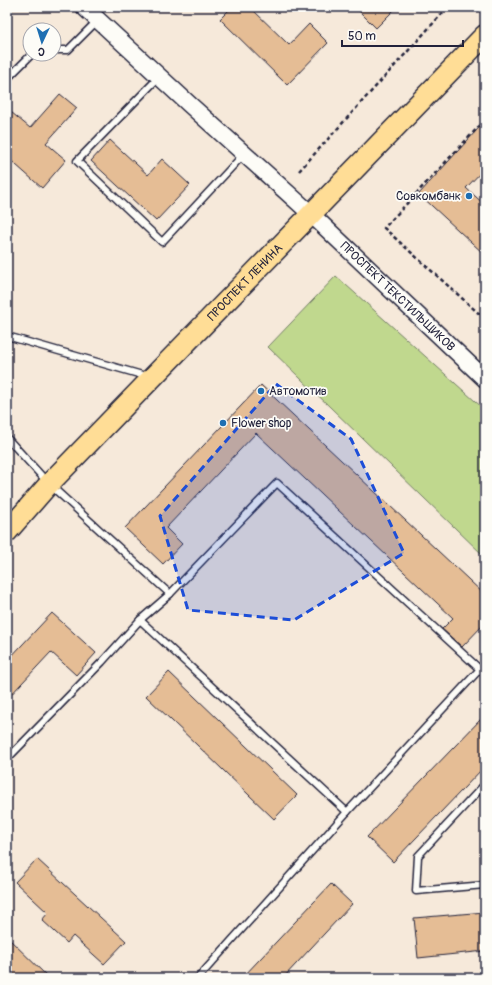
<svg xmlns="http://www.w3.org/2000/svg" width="492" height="985" font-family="Pangolin,sans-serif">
  <rect width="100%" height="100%" fill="#f6e9da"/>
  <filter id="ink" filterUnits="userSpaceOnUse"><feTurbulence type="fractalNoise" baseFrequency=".025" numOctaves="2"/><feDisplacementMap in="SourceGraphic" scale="8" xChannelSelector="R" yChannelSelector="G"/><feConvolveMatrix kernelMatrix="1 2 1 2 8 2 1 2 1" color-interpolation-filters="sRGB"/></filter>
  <g filter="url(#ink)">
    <path fill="#c0d88e" stroke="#717d64" d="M336,276l149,134v147l-217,-210z"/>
    <g fill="#e5bd95" stroke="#22223b">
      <path d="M232,7h18l39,38 20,-21 19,19 -41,42 -67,-66z"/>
      <path d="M355,7h42l-21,21z"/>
      <path d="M60,94l17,14 -31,35 20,17 -24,28 -35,-31v-40l4,-5 19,16z"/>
      <path d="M485,121v47l-19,20 19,17v50l-66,-61z"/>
      <path d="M110,140l38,35 14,-16 28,26 -34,36 -65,-60z"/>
      <path d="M261,385l224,210v28l-23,24 -20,-18 11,-11 -197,-185 -90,95 16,16 -19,20 -38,-36z"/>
      <path d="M52,613l44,40 -20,22 -25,-23 -44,47v-38z"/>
      <path d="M169,672l128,123 -23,24 -128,-123z"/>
      <path d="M483,717l2,2v47l-92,96 -26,-25z"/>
      <path d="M37,859l89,82 -22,23 -31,-28 -6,7 -25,-23 6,-7 -33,-31z"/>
      <path d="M331,884l21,20 -69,74h-41z"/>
      <path d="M485,912v39l-67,7 -4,-40z"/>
      <path d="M7,937l42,41h-42z"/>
    </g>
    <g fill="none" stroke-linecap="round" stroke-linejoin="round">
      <g stroke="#22223b" stroke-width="9">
        <g id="service">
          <path d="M54,50h14l30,-30"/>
          <path d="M159,77l-82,84 85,81 82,-88"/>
          <path d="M7,79l25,-25"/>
          <path d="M7,336l142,41"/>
          <path d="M7,438l42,46 121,110 107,-111 208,191"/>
          <path d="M140,620l207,192"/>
          <path d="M7,759l95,-97 38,-42 30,-26"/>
          <path d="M485,784l-67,72 -2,35 69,-6"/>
          <path d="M198,978l149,-166 133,-143"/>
        </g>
      </g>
      <g stroke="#22223b" stroke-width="19">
        <g id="tertiary">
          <path id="s1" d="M84,7l105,97 122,110 174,165"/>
        </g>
      </g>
      <g stroke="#22223b" stroke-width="23">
        <g id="primary">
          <path id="s2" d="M7,532l42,-48 436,-449"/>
        </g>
      </g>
      <g stroke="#22223b" stroke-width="2.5" stroke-dasharray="4 3" stroke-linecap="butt">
        <path d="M485,120l-101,108 101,91"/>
        <path d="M299,171l149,-164"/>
      </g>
      <use href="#service" stroke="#fdfcf7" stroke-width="6"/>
      <use href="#tertiary" stroke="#fdfcf7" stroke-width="16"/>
      <use href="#primary" stroke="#ffdd96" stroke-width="20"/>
    </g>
  </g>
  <path fill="#1d4ed8" fill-opacity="0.2" stroke="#1d4ed8" stroke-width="3" stroke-dasharray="8 5" stroke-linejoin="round" d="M276,384l75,55 53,114 -110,67 -106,-10 -28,-94z"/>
  <g fill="#1f6fb2" stroke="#fdfcf7" stroke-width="1.5">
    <circle cx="469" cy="196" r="4"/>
    <circle cx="261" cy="391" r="4"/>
    <circle cx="223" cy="423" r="4"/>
  </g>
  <g text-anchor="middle" stroke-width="3.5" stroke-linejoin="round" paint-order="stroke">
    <g font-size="12" fill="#22223b" stroke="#fdfcf7" text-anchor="start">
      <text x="461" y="200" text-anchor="end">Совкомбанк</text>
      <text x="269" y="395">Автомотив</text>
      <text x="231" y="427">Flower shop</text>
    </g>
    <g font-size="12" fill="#22223b" stroke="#fdfcf7">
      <text dy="4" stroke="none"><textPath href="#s2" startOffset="345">ПРОСПЕКТ ЛЕНИНА</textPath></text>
      <text dy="4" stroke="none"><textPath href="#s1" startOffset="427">ПРОСПЕКТ ТЕКСТИЛЬЩИКОВ</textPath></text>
    </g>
  </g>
  <rect width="492" height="985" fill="none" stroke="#fdfcf7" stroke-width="24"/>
  <rect x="12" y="12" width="468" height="961" fill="none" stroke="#22223b" stroke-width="1.5" filter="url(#ink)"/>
  <g transform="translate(42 42) rotate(184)"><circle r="19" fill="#fdfcf7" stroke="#a5a5ac"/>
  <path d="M0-3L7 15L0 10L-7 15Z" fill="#1f6fb2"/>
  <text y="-6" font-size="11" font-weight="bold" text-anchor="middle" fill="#22223b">С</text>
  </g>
  <path d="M342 40v6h121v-6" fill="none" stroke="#22223b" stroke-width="2"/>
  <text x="348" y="40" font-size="12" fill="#22223b" stroke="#fdfcf7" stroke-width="3" paint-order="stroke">50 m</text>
</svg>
